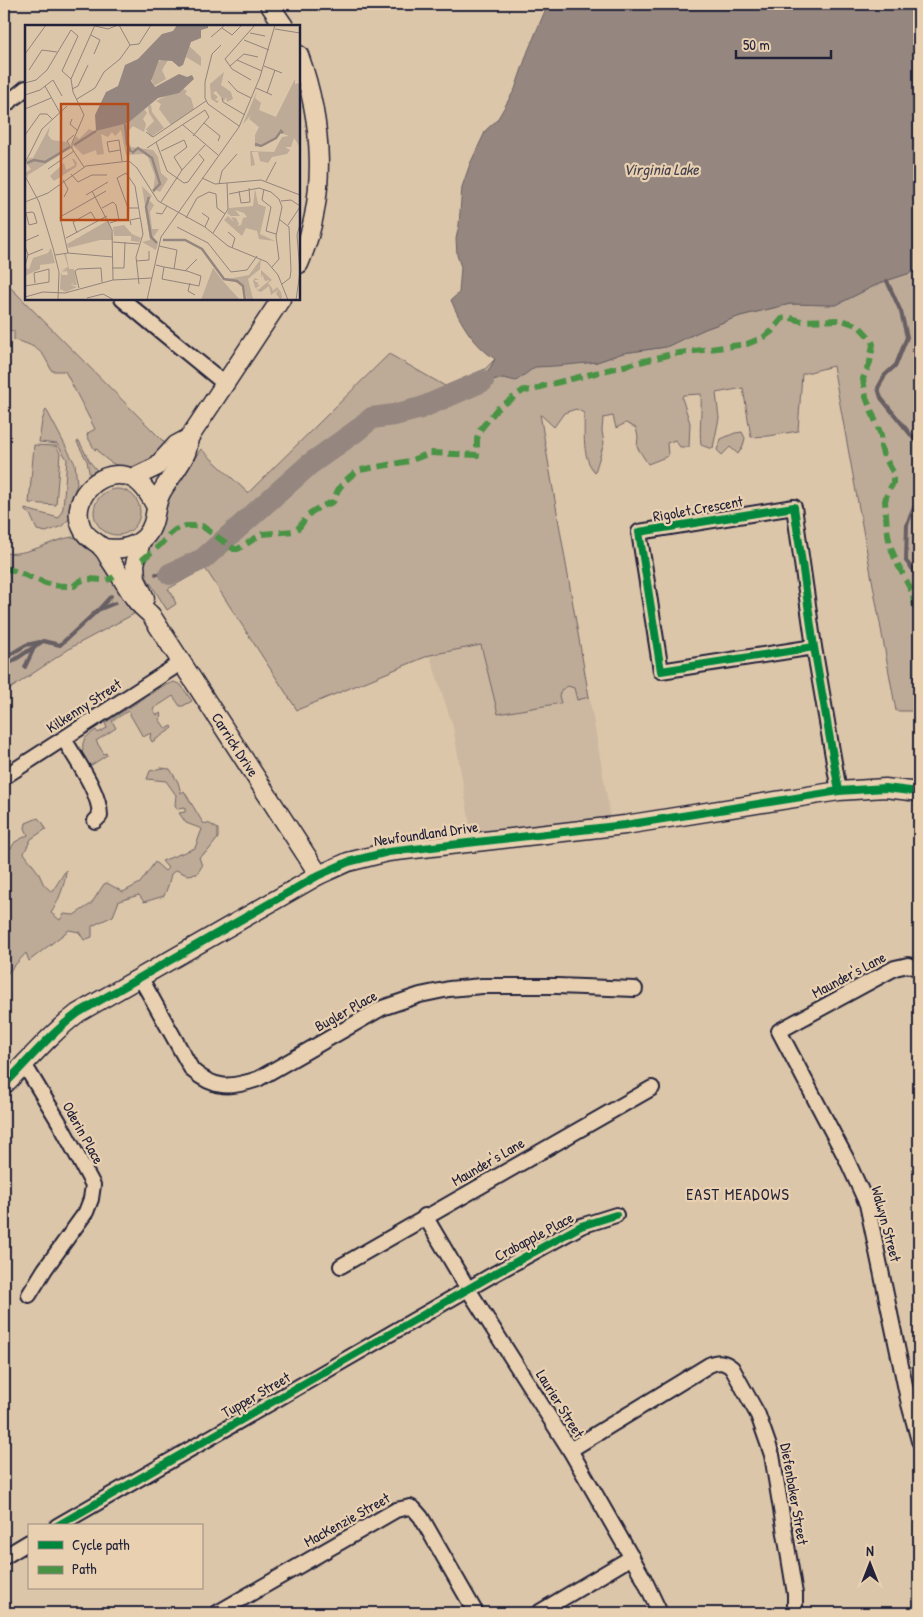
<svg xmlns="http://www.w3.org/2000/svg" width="923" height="1617" font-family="'Patrick Hand',sans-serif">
  <rect width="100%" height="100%" fill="#dcc6a9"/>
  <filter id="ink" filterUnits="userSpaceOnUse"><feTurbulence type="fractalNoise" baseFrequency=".02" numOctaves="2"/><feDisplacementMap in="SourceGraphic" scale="10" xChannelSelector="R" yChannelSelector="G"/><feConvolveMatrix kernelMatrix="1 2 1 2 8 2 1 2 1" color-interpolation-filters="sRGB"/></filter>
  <g filter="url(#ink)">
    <path fill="#ccb8a0" d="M540,414l72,412 -139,16 -20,-115 -23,-71 -133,54 -92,-142z"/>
    <g fill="#bdaa97" stroke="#706669">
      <path d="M919,270v441h-23l-63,-345 -31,8 -4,57 -29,5 -18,1 -8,-49 -27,5 3,25 -6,30h-4l-8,-3c-2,-17 1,-34 0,-51l-18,1 -1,3 8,25 -1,24h-9l-5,-7 -8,3 1,13 -20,8 -11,-17 1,-10 -2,-9 -10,-5 -10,5 -3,-12 -10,2 -1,13 2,12 -9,29c-14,-14 -10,-40 -11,-59l-8,-4 -12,4 -10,14 -14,-13 49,283 -12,3 -3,-12 -6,-2 -7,4 -2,6 2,7 -63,11 -17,-69 -51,10 -133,55 -92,-142 -37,21 4,5 4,10 -9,6 -21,-34 -2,-13 1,-8 14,-24 11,-36 31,-46 47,44 141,-139 56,32 40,-17 10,-10 -11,22 19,-3v-9l94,-7 26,-9 43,-6 39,-18 35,-13 50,-12 46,1 44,-22z"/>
      <path d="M4,281l161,162c-5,5 -10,12 -16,17 -18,14 -40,7 -52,-11l-2,1 -8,-14 1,-3 7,-4 -30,-58h-13c-3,-5 -5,-10 -8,-15 -8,-10 -18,-13 -30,-16v-9l-10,-1z"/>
      <path d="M46,409l29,55 2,20 -5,13 -1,20 -9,9 -16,6 -9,-2 -7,-16 -5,-3v-2l34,9 4,-10 4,-49 -10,-15 -18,-2 3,-21z"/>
      <path d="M742,432l3,6 -2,8 -5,8 -8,-7 -8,8 -5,-5 4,-11 14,-6z"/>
      <path d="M79,441l11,21 9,11 -9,4 -3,-16 -10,-19z"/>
      <path d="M34,445l22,1 4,7 -4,52 -27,-2z"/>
      <circle cx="117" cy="512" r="23"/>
      <path d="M72,537l6,1 21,21 32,48 3,7 -62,33 -68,46v-140c24,3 45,-12 68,-16z"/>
      <path d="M174,682l7,3 11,16 -9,5h-3l-7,-10 -20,13 4,6 4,-2 1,3 -3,3 7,10 6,-3 1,2 -21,14 -2,-4 1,-5 -8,4 -15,-26 -16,10 4,7 -20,13 8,13 2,-1 1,2 -17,11 -9,-14 2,-1c-2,-12 4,-15 13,-21l2,3 9,-5 -2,-5 58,-37z"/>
      <path d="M161,768l9,1 8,13 3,11 3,-2 19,32 7,1 8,5v9l-10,13 -9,6 3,9 -5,8 -10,1 -11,-5 -5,4 -3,12 -4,10 -20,6 -5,-7 -20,6 -6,15 -21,10v11l-8,3 -5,-8 -10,-2 -40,31 -3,-8 -22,24v-128l2,3 5,-4 4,-6 13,-7 -3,-7 1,-5 12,-5 5,5 3,6 -15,10 -7,14 14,19 6,13 8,7 14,-22c0,12 -8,33 -15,43l9,7 4,-6 10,1 17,-11 13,-20 3,-1 16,9 17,-9 15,-21 10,9 3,-3 -6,-7 33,-13 7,-19 -16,-6 -7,-10 6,-1v-4l-8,1 -2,-4 1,-10 -10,-14 -19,-2 3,-8z"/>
    </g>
    <path fill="#95877f" stroke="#675f64" d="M548,4h371v266l-39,13 -44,22 -46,-1 -50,12 -35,13 -39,18 -43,6 -26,9 -42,4 -20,1 -19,14 -13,-3 -20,3 12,-22c-22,-15 -34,-35 -44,-59l8,-7 2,-26 -4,-12 -1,-16 3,-14 3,-38 8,-23 16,-34 11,-10 18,-31 13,-38z"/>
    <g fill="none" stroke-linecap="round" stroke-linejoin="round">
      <g stroke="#675f64" stroke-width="4">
        <path d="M887,281l14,31 6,25 -11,28 -11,10 -7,13 3,10 38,47"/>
        <path d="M919,496l-12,28 -1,37 13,16"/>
        <path d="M156,574h14"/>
        <path d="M100,608l11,-12"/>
        <path d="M4,658l22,-13 14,-3"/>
        <path d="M4,667l39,-26 17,4 38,-35 17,-7"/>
        <path d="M25,667l9,-19"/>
      </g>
      <path stroke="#95877f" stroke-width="22" d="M170,574l33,-15 107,-95 45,-32 17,-14 22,-3 27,-7 62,-27"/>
      <g stroke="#22223b" stroke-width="18">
        <g id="minor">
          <path d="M4,106l22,-18"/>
          <path d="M122,299l31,26 71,58"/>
          <path d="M814,647l-153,24 -22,-139 155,-25 20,140 25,144"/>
          <path d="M64,739c12,21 36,53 36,77l-5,5"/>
          <path d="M4,777l178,-115"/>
          <path d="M919,969l-11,-4 -13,3 -116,63 67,127 21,46 42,200 10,37"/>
          <path d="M140,977l52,93c23,20 39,18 66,9l124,-71 38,-13 29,-6 33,-3h75l78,3"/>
          <path d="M24,1064l35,58 34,63 -2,14 -5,13 -41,57 -16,26"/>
          <path d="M425,1216l43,73 102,161 74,129 16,34"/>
          <path d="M341,1266l311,-178"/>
          <path d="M570,1450l139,-85c9,-4 15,-4 23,3l26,47 14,40 23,139v19"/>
          <path d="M57,1526l437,-252 87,-48 35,-11"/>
          <path d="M4,1557l25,-15"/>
          <path d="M217,1613l179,-103 14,-3 4,2 7,8 55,96"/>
          <path d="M538,1613l94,-56"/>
        </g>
      </g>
      <g stroke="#22223b" stroke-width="21">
        <g id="tertiary">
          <path d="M269,4l15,22"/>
          <path d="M299,55c24,67 29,142 0,209"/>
          <path d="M133,478l23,-11 20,-22 13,-7"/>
          <path id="s1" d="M156,507c-5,-10 -13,-24 -24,-29 -28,-13 -63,18 -51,48 4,11 13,14 21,21 3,4 6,9 8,13 9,13 16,26 25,39 4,6 11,11 16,16l168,260"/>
          <path d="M141,541l-6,23 1,15 9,19"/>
          <path d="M102,548c21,3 44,-2 51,-25 3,-10 3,-20 8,-30 7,-13 19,-26 25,-40 2,-4 2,-10 3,-15l92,-139"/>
          <path d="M4,1085c25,-25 45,-50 74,-72l241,-138 29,-13 40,-10 237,-27 214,-34 46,-3 34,4"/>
        </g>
      </g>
      <use href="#minor" stroke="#e8d0b0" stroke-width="14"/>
      <use href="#tertiary" stroke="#e8d0b0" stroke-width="18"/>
      <g stroke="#4a9344" stroke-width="6" stroke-dasharray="12 6" stroke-linecap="butt">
        <path d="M142,560l18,-15 9,-10 6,-5 11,-4h16l32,23h4l24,-15 32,-3c7,-3 8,-9 13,-15 8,-8 16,-10 26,-14 2,-4 3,-8 5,-12 5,-8 14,-16 22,-20l49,-9 21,-8 47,2v-16l3,-9 17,-21 27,-19 8,1 11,-5 129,-32 75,-10 17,-7 8,-6 10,-12 6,-2 13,4 41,-1 17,6 11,12 3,6 -3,18 -7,17 3,18 15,38v12l2,7 10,18v11l-6,11 -2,7 2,28 3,16 6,16 16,31 7,33"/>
        <path d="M4,568c17,4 32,13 49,17 7,1 14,1 21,1 14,-15 26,0 40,-9"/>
      </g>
      <g stroke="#e8d0b0" stroke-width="11">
        <g id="cycleway">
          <path d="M814,647l-153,24 -22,-139 155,-25 20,140 25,144"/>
          <path d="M4,1085c25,-25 45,-50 74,-72l241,-138 29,-13 40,-10 237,-27 214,-34 46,-3 34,4"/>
          <path d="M57,1526l437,-252 87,-48 35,-11"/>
        </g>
      </g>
      <use href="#cycleway" stroke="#00873e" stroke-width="8"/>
    </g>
  </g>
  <g text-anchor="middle" stroke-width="4.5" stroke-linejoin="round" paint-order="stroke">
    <g font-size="15" fill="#22223b" stroke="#e8d0b0">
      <text transform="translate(698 509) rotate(-10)" y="5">Rigolet Crescent</text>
      <text transform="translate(84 706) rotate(-33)" y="5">Kilkenny Street</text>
      <text dy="5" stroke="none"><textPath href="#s1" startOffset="395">Carrick Drive</textPath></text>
      <text transform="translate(426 834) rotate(-8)" y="5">Newfoundland Drive</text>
      <text transform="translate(849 975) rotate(-28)" y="5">Maunder's Lane</text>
      <text transform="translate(346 1011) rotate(-29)" y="5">Bugler Place</text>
      <text transform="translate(83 1133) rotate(61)" y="5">Oderin Place</text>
      <text transform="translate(488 1162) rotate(-30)" y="5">Maunder's Lane</text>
      <text transform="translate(886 1224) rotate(75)" y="5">Walwyn Street</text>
      <text transform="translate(534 1237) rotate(-28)" y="5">Crabapple Place</text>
      <text transform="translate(256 1395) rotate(-30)" y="5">Tupper Street</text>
      <text transform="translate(560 1404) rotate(58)" y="5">Laurier Street</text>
      <text transform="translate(794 1494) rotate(80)" y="5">Diefenbaker Street</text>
      <text transform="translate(347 1520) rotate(-29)" y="5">MacKenzie Street</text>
    </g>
    <g font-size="16" font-style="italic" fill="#44404f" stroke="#e8d0b0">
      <text x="661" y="175">Virginia Lake</text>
    </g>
    <g font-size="16" letter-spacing="1" fill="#22223b" stroke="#e8d0b0">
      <text x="738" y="1200">EAST MEADOWS</text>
    </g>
  </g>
  <g transform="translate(25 25)">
    <rect width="275" height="275" fill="#dcc6a9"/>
    <path d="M164,21l12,11v9l-15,-9zM138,34l5,1 -6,10 4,9 -12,7 -4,-10 6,-13zM199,47l-3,13 10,7 2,7 -6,3 -1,-5 -2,4 -8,-10 -3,2 5,4 -3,3 4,1 -2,2 -6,-4 -1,-15zM270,54v5l5,-1v64l-6,-9 -3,9h-6l5,3 -3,4 -15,3 -4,6 -8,-2 -2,-9h-6l3,13 -4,1 -1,-15 24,1 8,-15 7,-1 -8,-3 -15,12 -11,2v-12l4,-8 -10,-8 2,-4 -8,9 14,-33 -2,7 6,5 -2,7 17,7zM157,63l5,3 -2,3 6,4 3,11 -23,16 -12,-16 2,-5 -5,-3zM126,80l1,7 12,16 -13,9 -5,-8 8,-8 -5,-8 -1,-7zM119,84l3,4 -4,6 3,5 -2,8 -11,-6 -5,5v9l3,7 22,3 5,7 3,16 7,6 -8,13 -4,-2 -3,4 2,-18 -7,-19 -4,-3 -18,1 -5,-25 -6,6 -3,-4 -4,5 -7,-3 3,20 -7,1 -1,-5 -13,5 -11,-11 4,-8 3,3 10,-10 5,2 34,-8zM25,101l-2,9 4,5 15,2 4,6 -43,27v3l-3,-5 6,-4 -5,-6 3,-5h4zM47,134h2l3,4 -1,4 -22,14 -4,-5 14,-13 2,7 9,-5zM117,161l10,10 -3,4 5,5 -4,7 2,17h7l-7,10 6,4 -2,7 -14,-8 8,-2zM230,164l3,15 8,3 -6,27 15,7 -16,-2 -2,-8 -11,-3 -4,8 -18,-16 4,-4 6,6 -3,-5 5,1 3,6 -2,2 4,-1 2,-7 4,-1 -3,-4 -9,-3 5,6h-9l-4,-3 2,-5 24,-2zM84,195l4,20h-13l-32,8 -1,-4zM99,200l8,9 9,4 -2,4 -8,-1v-5h-17l-1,-9zM26,223l4,15 -15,2v4l-15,7v-8l4,1 4,-11 15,-5zM39,229h2l3,15h5l3,16h-5l3,-4 -4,4 6,2 -11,5 -6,-3 1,-17 1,3h6l-1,-4 -5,1 4,-3 -6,2 8,-4zM236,234l-1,10 -12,10 5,20 -6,1 -3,-14 -16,-7 21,-4zM188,243l9,12 18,20h-39zM236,245l11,10 -4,3 4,5 1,3 4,-4 4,5 1,5 -1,3 -5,-6 2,-4 -7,5 -2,-9 -8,6 -3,-1 -3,-4 -2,-6 2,-3 4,2h-5l5,4 -3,1h4l-4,3 2,2 12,-10 -5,1 -3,-7 -1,5z" fill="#bdaa97"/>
    <path d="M152,0h31v3l-7,2v8l-10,4 -8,23 -4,2 -7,-6 -13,-1 -8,21 4,6 24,-13 8,3 5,-2 2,4 -15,14 -21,5 -30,25 -32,8 -1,-16 11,-23 12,-6 7,-21 13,-6 24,-25 11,-3z" fill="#95877f"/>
    <path fill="none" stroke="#95877f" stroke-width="2.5" d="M100,99l2,20 4,8M230,119l6,2 15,-8 5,-7 2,2M49,120l22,-14M107,128l6,-5 14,10 8,26 -7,7M2,138l7,-3 11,2 25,-15M124,172l-3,10 5,30 6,6M138,215h22l17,9 22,30 13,2 6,5 2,14"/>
    <path fill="none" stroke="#92847d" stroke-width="1" d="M94,0l11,20M70,1l13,3 10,-4M197,3l10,7 10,-10M250,4l25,4M225,8l15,3M66,10l9,5 -6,14M186,12l14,-12M219,15l25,10M105,20l9,-1 12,-19M196,20l-9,9 -7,28v16l3,6 31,22M0,29l21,-29M212,35l25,11M205,41l14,-12 14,3M239,41l18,7M4,45l13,-20 15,2M226,55l-19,-11 -7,-10 30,-34M203,56l9,10 14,7M0,58l11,-3 11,-10 24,-40 7,6 -16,35 9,8M20,61l15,27M231,63l16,7M47,64l6,-3 10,-21M242,68l8,-23M0,70l15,-5 13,-10 9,16M197,73l1,4 22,13M52,74l18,-11 9,-16 16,-13 10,-14M0,84l26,-11M47,94l-2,5 8,7M179,98l16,13 -2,5M158,100l35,30M121,107l7,5 53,-36M0,110l15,-21h7l5,5M49,110l-7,6 17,26M131,117l11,29 17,12 4,-1 16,-22 -5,-6M47,123v-5l12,-28 -11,-23 -2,-13 24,-54M122,123l58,-38 4,7 -16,19M95,125l-11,2 -2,-10 12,-2 3,21M136,126l23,-11 3,7 -13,10 8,13M0,138l17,-34 25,-23M23,144l26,-18M46,149l7,8 14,-7h15M0,151l14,26 14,46 6,24 -1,28M177,153l13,6 46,-4 39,15M38,155l5,9 -4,8M241,156l10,-19M194,159l3,-13 15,-17M239,164l-2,11 9,7 -5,24 10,3M67,166l20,39 1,50M214,166l2,12 9,-1 -1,-14M204,169l30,-6 12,4 8,7 3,8 -6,29 3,23 -7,8M61,170l22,-13M256,176l10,-1 9,6M0,177l23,-9 38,-27 43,-5 8,7 21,33 47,26 23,19 39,16 11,13 10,25M136,177l21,-32 23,-25M77,183l11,-6 3,3 3,15 -9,3M114,183h-11l-11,-30 9,-5 9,13 8,48 -7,23 3,27M0,188l7,-1 2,1 3,10 -8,2 -3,-12M131,188l6,1 5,-8M177,188l7,5 -4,9M161,193l11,-20 12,-6 7,2 1,14 8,6M254,194l10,8 2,43 -1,8 -8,6M106,200l-1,-5 10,-2M263,200l12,-18M152,202l31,16 23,29 16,-2 10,-14M203,207l7,6 -3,10M52,208l-4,-11 18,-10 6,10M188,208l15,-24 -1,-26M41,213l41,-22M0,216l14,-6M88,217l26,2M0,221l3,9 -3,11M134,221l18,4 -3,19M43,228l-8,-36 46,-26M3,230l15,-6M30,230l13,-2 45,4M111,236l13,-1v-9M131,240l8,2 23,4 14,5 -2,10 -37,-7 2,-12M87,243h12l1,-26M160,246l12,-12M165,258l-2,8 7,4M0,261l24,-4v-13l-15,4 1,10M54,263l-4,-17 3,-2 23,-1 1,14M0,272l18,-5 22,1 48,-13 39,-2M62,273l16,-4 11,6M122,275l14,-63 78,-110 21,-50 15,-52M271,275l4,-28 -3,-37 3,-11"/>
    <path fill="#b64b18" fill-opacity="0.15" stroke="#b64b18" stroke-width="2.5" d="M36,79h67v116h-67z"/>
    <rect width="275" height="275" fill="none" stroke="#22223b" stroke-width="2.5"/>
  </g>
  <rect width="923" height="1617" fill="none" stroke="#e8d0b0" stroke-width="20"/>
  <rect x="10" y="10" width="903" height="1597" fill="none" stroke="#22223b" stroke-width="2" filter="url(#ink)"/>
  <rect x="28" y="1524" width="175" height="65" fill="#e8d0b0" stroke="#998a81"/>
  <rect x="38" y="1541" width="25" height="8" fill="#00873e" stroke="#998a81"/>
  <text x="72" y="1550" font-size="15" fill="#22223b">Cycle path</text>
  <rect x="38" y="1566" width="25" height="8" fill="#4a9344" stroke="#998a81"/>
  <text x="72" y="1574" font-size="15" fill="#22223b">Path</text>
  <g transform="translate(870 1564)" stroke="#e8d0b0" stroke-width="4" paint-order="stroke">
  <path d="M0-4L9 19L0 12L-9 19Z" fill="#22223b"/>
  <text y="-8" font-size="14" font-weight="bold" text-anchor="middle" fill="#22223b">N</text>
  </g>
  <path d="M736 50v8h95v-8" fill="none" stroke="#22223b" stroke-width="2.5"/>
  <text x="743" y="50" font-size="15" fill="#22223b" stroke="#e8d0b0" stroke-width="4" paint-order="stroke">50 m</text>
</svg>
